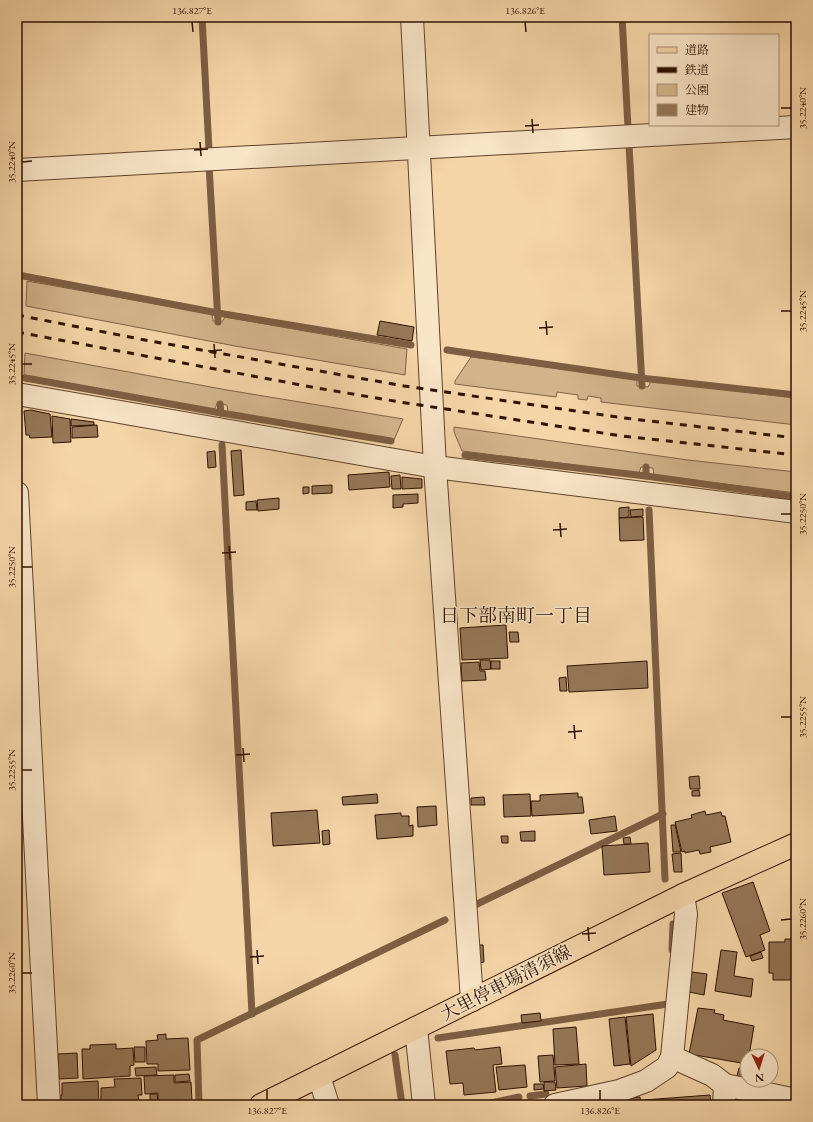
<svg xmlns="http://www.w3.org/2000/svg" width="813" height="1122" font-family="'EB Garamond','Noto Serif JP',serif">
  <rect width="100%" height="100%" fill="#f4d5a7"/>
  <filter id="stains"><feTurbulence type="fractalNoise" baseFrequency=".005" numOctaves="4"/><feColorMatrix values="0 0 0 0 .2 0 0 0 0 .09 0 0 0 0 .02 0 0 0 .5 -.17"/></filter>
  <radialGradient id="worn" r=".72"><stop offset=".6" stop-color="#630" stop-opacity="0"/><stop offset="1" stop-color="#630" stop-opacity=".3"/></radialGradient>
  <g fill="#d2b48b" stroke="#806246">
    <path d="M27,281l185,33 1,7 9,1 3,-5 182,32 -2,26 -170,-29 -209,-40z"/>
    <path d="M25,353l202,37 176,29 -9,21 -166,-27 -1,-8 -10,-1 -3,6 -190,-35z"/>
    <path d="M471,357l166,22v7l11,1 3,-6 145,17v27l-195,-23v-4l-13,-2 -1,4 -9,-1v-4l-21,-3 -1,5 -101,-13v-3z"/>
    <path d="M454,427l234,33 108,12v21l-142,-18 -1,-7 -12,-1 -2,6 -177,-22 -8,-19z"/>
  </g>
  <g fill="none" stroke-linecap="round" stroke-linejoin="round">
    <g stroke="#7d5e42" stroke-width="7">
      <path d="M202,17l7,133"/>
      <path d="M622,17l6,110"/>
      <path d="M629,145l13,241"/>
      <path d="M209,165l9,157"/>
      <path d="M18,275l200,38 193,32"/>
      <path d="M447,350l194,28 155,17"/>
      <path d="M25,378l196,35 170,28"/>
      <path d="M220,404l1,9"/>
      <path d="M222,445l30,569"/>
      <path d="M465,455l181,21 150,21"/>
      <path d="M646,467v9"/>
      <path d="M649,510l16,369"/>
      <path d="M473,906l190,-92"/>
      <path d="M672,950l1,-26"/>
      <path d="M438,1038l230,-34"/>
      <path d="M395,1055l7,50"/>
      <path d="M530,1096l16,-2"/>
      <path d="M199,1105l-2,-65 248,-120"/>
      <path d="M482,1105l37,-8"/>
    </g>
  </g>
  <g fill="#957757" stroke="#2e1100">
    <path d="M380,321l34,6 -2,14 -35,-6z"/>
    <path d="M31,410l19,4 2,23 -22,1 -1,-3h-3l-2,-24z"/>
    <path d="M52,416l18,3 1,23 -18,1z"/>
    <path d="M71,419l23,3v3l-23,1z"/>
    <path d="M97,425l1,12 -26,1v-11z"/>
    <path d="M241,450l3,45 -10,1 -3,-45z"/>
    <path d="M215,451l1,16 -8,1 -1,-16z"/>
    <path d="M389,472l1,15 -41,3 -1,-15z"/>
    <path d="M400,475l1,14h-9l-1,-13z"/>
    <path d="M402,477l20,2v9l-20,1z"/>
    <path d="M332,485v8l-20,1v-8z"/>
    <path d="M303,487h6v6l-6,1z"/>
    <path d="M418,494v9l-15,1v3l-10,1v-13z"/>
    <path d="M279,498v11l-21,2 -1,-11z"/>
    <path d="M256,501l1,9h-11v-8z"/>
    <path d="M629,507v10l-10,1v-10z"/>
    <path d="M643,509v7l-12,1 -1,-7z"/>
    <path d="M643,517l1,23 -24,1 -1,-23z"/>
    <path d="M506,625l2,33 -46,2 -2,-32z"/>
    <path d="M509,632h9l1,10h-9z"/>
    <path d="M480,660h10l1,9 -10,1z"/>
    <rect x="491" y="661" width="9" height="8"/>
    <path d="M647,661l1,27 -79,4 -2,-26z"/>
    <path d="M479,662l1,9h5l1,9 -24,1 -1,-18z"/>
    <path d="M566,677l1,14h-7l-1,-13z"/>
    <path d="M699,776l1,13h-10l-1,-12z"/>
    <path d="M699,790l1,6h-8v-5z"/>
    <path d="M578,793v4h4l2,16 -52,3 -1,-15h9v-6z"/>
    <path d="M377,794l1,9 -35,2 -1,-8z"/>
    <path d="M530,794l1,22 -27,1 -1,-22z"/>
    <path d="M484,797l1,8h-14v-7z"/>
    <path d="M436,806l1,19 -19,2 -1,-20z"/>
    <path d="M317,810l3,33 -47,3 -2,-33z"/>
    <path d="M705,811l1,4 15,-3 1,4h3l6,26 -21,5 1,5 -11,2 -1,-4 -14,3v-2l-3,1 -7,-30 17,-4 -1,-3z"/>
    <path d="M401,813v3h8v10l4,-1v11l-36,3 -2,-24z"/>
    <path d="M615,816l2,15 -26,3 -2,-14z"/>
    <path d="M671,825h4l6,27h-8z"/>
    <path d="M329,830l1,14 -7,1 -1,-14z"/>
    <path d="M535,831v10h-14l-1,-9z"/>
    <path d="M501,836h7v7h-6z"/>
    <path d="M630,837l1,7h-7l-1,-6z"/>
    <path d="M648,843l2,29 -46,3 -2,-29z"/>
    <path d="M681,853l1,19h-8l-2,-18z"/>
    <path d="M753,882l17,49 -10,4 5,15 -19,7 -24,-64z"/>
    <path d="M785,939h9v3h2v38h-23v-7h-4v-31h16z"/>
    <path d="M476,945h7l1,17 -7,1z"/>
    <path d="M721,950l16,2 -3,24 19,3 -2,18 -36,-6z"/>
    <path d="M761,952l2,6 -11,3 -2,-5z"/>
    <path d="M692,972l15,2 -3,21 -15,-3z"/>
    <path d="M698,1008l17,2 -1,3 10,2 -1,5 31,6 -5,30h-2v8l-58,-10z"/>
    <path d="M540,1013l1,8 -19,2 -1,-8z"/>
    <path d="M653,1014l3,36 -25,16 -5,-49z"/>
    <path d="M625,1017l5,47 -16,2 -5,-47z"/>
    <path d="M576,1027l3,37 -24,1 -2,-36z"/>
    <path d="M166,1034v5l22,-1 2,32 -32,1v-7h-11l-1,-23 12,-1 -1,-5z"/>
    <path d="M116,1044v5l17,-1 1,17 -4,1v10l-47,3 -1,-30h8v-4z"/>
    <path d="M134,1047h11v15h-10z"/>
    <path d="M500,1047l2,17 -9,1 3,27 -32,3 -1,-12 -13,1 -4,-33 28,-3 1,2z"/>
    <path d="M77,1053l1,25 -19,1 -1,-25z"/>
    <path d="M553,1055l2,26 -15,1 -2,-26z"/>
    <path d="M586,1064l1,22 -30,2 -2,-21z"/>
    <path d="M525,1065l2,22 -28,3 -3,-23z"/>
    <path d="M156,1067l1,8 -21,1 -1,-8z"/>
    <path d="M739,1068l8,1v11h-11z"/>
    <path d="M189,1074l1,7 -15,1v-7z"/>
    <path d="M174,1075v8l17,-1 1,19 -34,2v-10l-13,1 -1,-18z"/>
    <path d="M141,1078l1,17h-4l1,6 -38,2v-15l14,-1 -1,-8z"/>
    <path d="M98,1081l1,22 -38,2v-10h1v-12z"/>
    <path d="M544,1082h11l1,8 -12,1z"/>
    <path d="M534,1084h9l1,5 -10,1z"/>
    <path d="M150,1094h7l1,9h-8z"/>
    <path d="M710,1095l1,10h-66l-1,-5z"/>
    <path d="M640,1097l1,8h-25v-5z"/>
  </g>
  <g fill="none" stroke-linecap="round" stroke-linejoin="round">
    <g stroke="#60422a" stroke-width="24">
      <g id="minor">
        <path d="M412,17l23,450 37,533"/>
        <path d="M17,170l779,-43"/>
        <path d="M17,394l418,73 361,45"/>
        <path d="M17,493l32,612"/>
        <path d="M683,895l3,19 -14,143 40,18 13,10 -1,20"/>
        <path d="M416,1028l8,77"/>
        <path d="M319,1076l9,29"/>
        <path d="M725,1085l71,15"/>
        <path d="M555,1105l64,-14 27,-10 21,-14 5,-10"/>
      </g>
    </g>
    <g stroke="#2e1100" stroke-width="24">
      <path id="major" d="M261,1105l422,-210 113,-51"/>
    </g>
    <use href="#minor" stroke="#f8e4c6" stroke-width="22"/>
    <use href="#major" stroke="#f4d5a7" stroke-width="22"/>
    <g stroke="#2e1100" stroke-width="3" stroke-dasharray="7 7" stroke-linecap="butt">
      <path d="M17,315l128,25 259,46 220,32 172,20"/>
      <path d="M17,332l300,56 83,14 222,34 174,19"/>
    </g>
  </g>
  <path fill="none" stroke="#2e1100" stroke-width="1.5" d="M192,22l1,10M525,22l1,10M781,108h10M532,119l1,14M525,126l14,-1M200,142l1,14M194,150l14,-1M22,162l10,-1M781,311h10M546,321l1,14M539,328l14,-1M214,344l1,14M208,351l14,-1M22,364h10M781,514h10M560,523l1,14M553,530l14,-1M229,546l1,14M222,553l14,-1M22,567h10M781,717h10M574,725l1,14M568,732l14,-1M243,748l1,14M236,755l14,-1M22,770h10M781,920l10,-1M588,927l1,14M582,934l14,-1M257,950l1,14M250,957l14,-1M22,973h10M267,1090v10M600,1090v10"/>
  <g text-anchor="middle" stroke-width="3" stroke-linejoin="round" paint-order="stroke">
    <g font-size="18" fill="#2e1100" stroke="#f8e4c6">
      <text transform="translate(506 983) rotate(-27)" y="6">大里停車場清須線</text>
    </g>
    <g font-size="19" fill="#2e1100" stroke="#f8e4c6">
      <text x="516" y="622">日下部南町一丁目</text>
    </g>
  </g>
  <rect width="813" height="1122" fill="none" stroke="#f4d5a7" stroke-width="44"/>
  <rect x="649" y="34" width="130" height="92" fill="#f8e4c6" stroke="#a79077"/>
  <rect x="657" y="47" width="20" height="6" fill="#f4d5a7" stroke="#a79077"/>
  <text x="685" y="54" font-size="12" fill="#2e1100">道路</text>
  <rect x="657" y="67" width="20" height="6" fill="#2e1100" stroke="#a79077"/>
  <text x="685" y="74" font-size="12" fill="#2e1100">鉄道</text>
  <rect x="657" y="84" width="20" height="12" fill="#d2b48b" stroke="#a79077"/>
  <text x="685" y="94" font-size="12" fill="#2e1100">公園</text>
  <rect x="657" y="104" width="20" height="12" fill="#957757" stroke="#a79077"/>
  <text x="685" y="114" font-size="12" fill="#2e1100">建物</text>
  <g transform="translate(759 1068) rotate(176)"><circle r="19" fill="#f8e4c6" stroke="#a79077"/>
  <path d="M0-3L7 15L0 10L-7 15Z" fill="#8f2418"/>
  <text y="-6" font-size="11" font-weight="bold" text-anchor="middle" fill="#2e1100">N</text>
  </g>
  <rect x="22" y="22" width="769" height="1078" fill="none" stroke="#2e1100" stroke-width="1.5"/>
  <g font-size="10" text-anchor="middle" fill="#2e1100">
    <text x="192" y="14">136.827°E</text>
    <text x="525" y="14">136.826°E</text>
    <text transform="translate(802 108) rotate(-90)" y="4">35.2240°N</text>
    <text transform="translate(11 162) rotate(-90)" y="4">35.2240°N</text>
    <text transform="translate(802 311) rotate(-90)" y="4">35.2245°N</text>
    <text transform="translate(11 364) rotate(-90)" y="4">35.2245°N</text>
    <text transform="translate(802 514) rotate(-90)" y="4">35.2250°N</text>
    <text transform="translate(11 567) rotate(-90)" y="4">35.2250°N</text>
    <text transform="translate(802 717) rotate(-90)" y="4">35.2255°N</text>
    <text transform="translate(11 770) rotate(-90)" y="4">35.2255°N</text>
    <text transform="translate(802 919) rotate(-90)" y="4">35.2260°N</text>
    <text transform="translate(11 973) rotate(-90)" y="4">35.2260°N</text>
    <text x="267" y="1114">136.827°E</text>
    <text x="600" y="1114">136.826°E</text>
  </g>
  <rect width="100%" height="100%" filter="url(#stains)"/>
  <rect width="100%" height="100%" fill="url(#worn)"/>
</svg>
